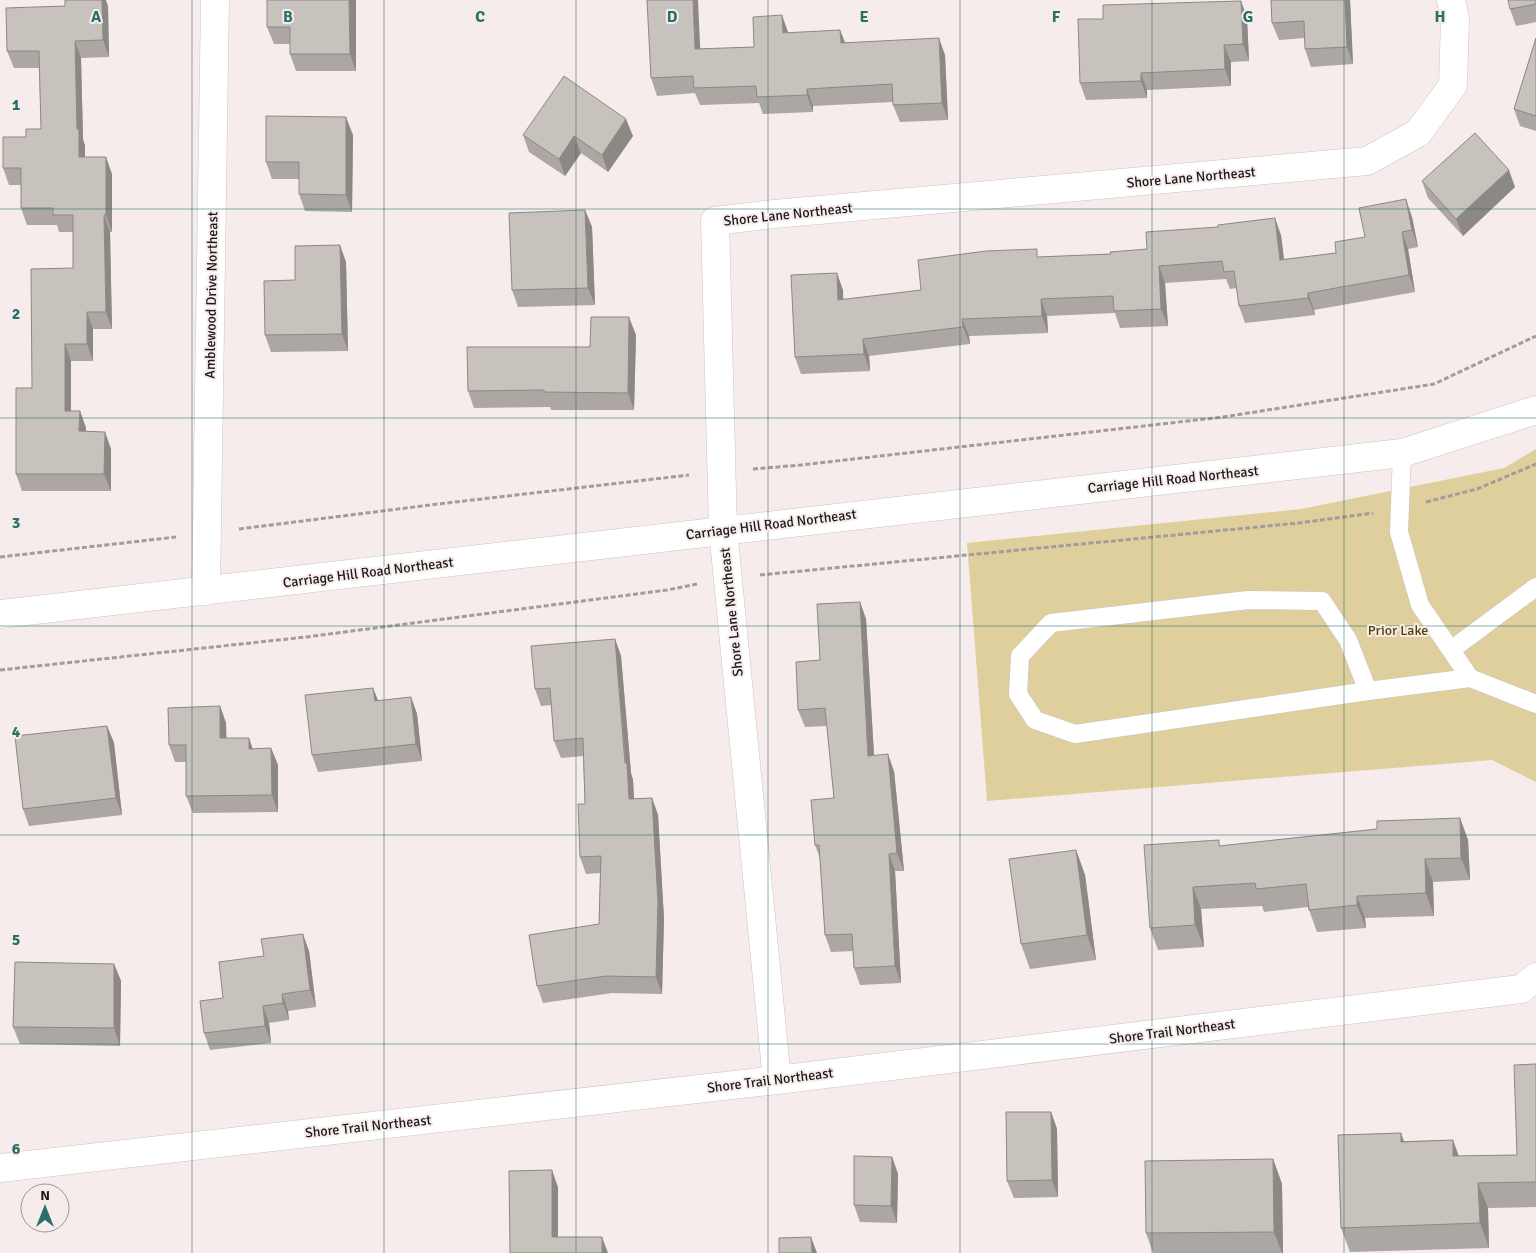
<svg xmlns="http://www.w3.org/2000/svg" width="1536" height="1253" font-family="Signika,sans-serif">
  <rect width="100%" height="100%" fill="#f6eceb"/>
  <path fill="#decf9d" d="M1536,449v333l-44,-22 -505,41 -20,-258 334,-34 203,-41z"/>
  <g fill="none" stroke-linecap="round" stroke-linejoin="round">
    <g stroke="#cdc4c2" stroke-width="19">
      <g id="lane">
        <path d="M1402,453l-3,79 21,73 50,73 66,26"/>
        <path d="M1451,650l85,-63"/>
        <path d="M1368,691l-293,43 -40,-14 -17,-26 2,-38 31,-33 197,-23 74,1 26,39 20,51 102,-13"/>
      </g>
    </g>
    <g stroke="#cdc4c2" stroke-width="29">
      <g id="street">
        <path d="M206,591l9,-591"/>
        <path d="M777,1080l-54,-550 -8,-309 59,-7 593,-53 51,-28 35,-48 2,-66 -4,-19"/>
        <path d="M0,1168l777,-88 744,-91 15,-12"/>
      </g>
    </g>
    <g stroke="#cdc4c2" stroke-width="29">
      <path id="secondary" d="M0,614l1402,-161 134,-43"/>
    </g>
    <g stroke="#a39c9b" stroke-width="3" stroke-dasharray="5 2.5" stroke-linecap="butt">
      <path d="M753,469l48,-4 422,-48 211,-33 102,-48"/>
      <path d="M1426,502l51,-13 59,-25"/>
      <path d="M239,529l199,-25 251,-29"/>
      <path d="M0,557l176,-20"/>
      <path d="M760,575l539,-52 74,-10"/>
      <path d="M0,670l306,-33 361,-47 30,-6"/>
    </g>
    <use href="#lane" stroke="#fff" stroke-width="18"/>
    <use href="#street" stroke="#fff" stroke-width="28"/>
    <use href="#secondary" stroke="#fff" stroke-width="28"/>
  </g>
  <g fill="#aca7a2">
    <path d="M356,0v71h-60l-6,-17v-10h-16l-7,-17z"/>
    <path d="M1271,0h79l3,64 -42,3 -6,-18v-11l-26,2 -7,-17z"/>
    <path d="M1536,0v22l-20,4 -6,-17z"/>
    <path d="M1241,1l6,17 2,43 -18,1v24l-84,4v8l-61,2 -6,-17 23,-64z"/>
    <path d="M108,6l1,51 -28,1 2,81 2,7v11l27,17v58h-2l2,97h-19v32h-22v50h9l6,17v4l25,17v42h-89l-6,-17 16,-86 41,-120v-36h-14l-2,-7h-30l-6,-17v-23h-12l-6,-17 23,-31 15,-8 -2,-61h-25l-7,-17z"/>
    <path d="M788,32l57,11 100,12 3,65 -48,2 -7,-17v-3l-80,4v6l-50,2 -4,-11 -59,2 -5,-12 -38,3 -6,-18 49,-29 54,-2z"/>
    <path d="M1536,38v93l-16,-5 -6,-17z"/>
    <path d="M353,135l-1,77 -47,-1 -6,-17v-15h-27l-6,-17z"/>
    <path d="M523,135l110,1 -25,36 -27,-19 -16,23 -36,-24z"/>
    <path d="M1422,181l93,6 -52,49 -35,-38z"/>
    <path d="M585,210l7,17 3,78 -77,2 -6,-17z"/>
    <path d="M1412,217l6,30 -10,2 7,43 -101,18 1,5 -70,8 -6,-17 -2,-18 -7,1 -4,-10 -61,4 3,43 -48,2 -5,-15 -68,3 1,17 -79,3 1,8 -101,12 1,15 -69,3 -6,-17 48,-67v10l78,-10 119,-33 71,-3 36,-5 134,-14 3,24 52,-6 29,-16z"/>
    <path d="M346,262l2,89 -77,1 -6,-17z"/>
    <path d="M636,335l-2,75h-83l-1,-3 -76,1 -6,-17 122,-44z"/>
    <path d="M860,602l6,17 8,136 20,16 10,100h-9l6,112 -41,2 -6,-17 -1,-17 -22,1 -6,-17 -5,-77 -5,-13 19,-47 -7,-72 -22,1 -7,-17 22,-50z"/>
    <path d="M615,639l6,17 10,117 2,7 1,19 18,-1 6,17 6,104 -2,75 -50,-1 -69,10 -6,-17 62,-62 1,-51 -14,1 -6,-17 5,-53 -2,-48 -22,2 -7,-17 -3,-36 -10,1 -6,-17z"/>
    <path d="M411,697l6,17 5,47 -104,11 -6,-17 66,-54z"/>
    <path d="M220,706l6,17v15l27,11 18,-1 7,17v47l-85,1 -7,-17v-34h-11l-6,-17z"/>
    <path d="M107,726l7,17 8,72 -93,11 -6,-17z"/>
    <path d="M1460,818l8,22 2,40 -37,2 1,34 -69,2 1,10 -49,4 -9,-25 -44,5 -2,-6 -61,3 3,38 -46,3 -8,-22 71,-82 156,-17z"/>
    <path d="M1076,850l9,25 11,85 -66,9 -9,-25z"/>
    <path d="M309,951l7,56 -28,4 1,9 -20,3 2,20 -61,7 -6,-17 19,-35z"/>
    <path d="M114,964l7,17 -1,65 -100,-2 -7,-17z"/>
    <path d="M1536,1064v143l-48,1 1,40 -139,4 -9,-24 64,-87 48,-1 5,16 59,-1z"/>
    <path d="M1051,1112l6,17 1,68 -44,1 -7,-17z"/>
    <path d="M892,1157l6,17 -1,49 -37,-1 -6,-17z"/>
    <path d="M1273,1159l9,25 1,69h-130l-7,-20z"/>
  </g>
  <g fill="#8c8884">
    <path d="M102,0h4l2,6 1,51 -6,-17z"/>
    <path d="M349,0h7v71l-6,-17z"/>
    <path d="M693,0h5l3,67 -6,-18z"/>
    <path d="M1345,0h5l3,64 -6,-17z"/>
    <path d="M1241,1l6,17 2,43 -6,-17z"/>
    <path d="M782,15l6,17 -5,1z"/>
    <path d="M840,30l7,17 -6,-4z"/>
    <path d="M939,38l6,17 3,65 -6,-17z"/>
    <path d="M75,41l6,17 2,81 2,7v28l-6,-17 -2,-28z"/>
    <path d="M1224,45l7,17v24l-6,-17z"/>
    <path d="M1141,73l6,17v8l-6,-17z"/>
    <path d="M807,89l6,17v6l-6,-17z"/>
    <path d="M346,117l7,18 -1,77 -6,-17z"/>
    <path d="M626,119l7,17 -25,36 -6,-17z"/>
    <path d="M574,136l7,17 -16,23 -6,-17z"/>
    <path d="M106,157l6,17v58l-6,-17z"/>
    <path d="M1509,170l6,17 -52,49 -7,-17z"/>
    <path d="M1406,199l6,18 6,30 -6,-17z"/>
    <path d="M585,210l7,17 3,78 -7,-17z"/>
    <path d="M104,215l6,17 2,97 -6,-17z"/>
    <path d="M1275,218l6,17 5,42 -6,-17z"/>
    <path d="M1402,232l6,17 7,43 -6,-17z"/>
    <path d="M340,245l6,17 2,89 -6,-17z"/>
    <path d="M1159,266l6,17 3,43 -7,-17z"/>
    <path d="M837,273l6,17 1,28 -6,-18z"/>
    <path d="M1308,293l6,17 1,5 -7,-17z"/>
    <path d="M1041,299l6,17 1,17 -6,-17z"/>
    <path d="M87,312l6,17v32l-6,-17z"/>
    <path d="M629,317l7,18 -2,75 -6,-17z"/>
    <path d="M962,319l7,17 1,8 -7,-17z"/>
    <path d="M863,339l6,17 1,15 -6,-17z"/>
    <path d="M65,344l6,17v67l-6,-17z"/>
    <path d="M80,411l6,17 -1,20 -6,-17z"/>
    <path d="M105,432l6,17v42l-7,-17z"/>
    <path d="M860,602l6,17 9,154 -7,-17z"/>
    <path d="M615,639l6,17 10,117 2,7 2,36 -6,-17z"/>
    <path d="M373,688l7,17 -5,-4z"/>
    <path d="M411,697l6,17 5,47 -6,-17z"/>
    <path d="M220,706l6,17 1,32 -7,-17z"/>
    <path d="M107,726l7,17 8,72 -6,-17z"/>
    <path d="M249,738l6,17 -6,-6z"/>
    <path d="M271,748l7,17v47l-6,-17z"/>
    <path d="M888,754l6,17 10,100 -7,-18z"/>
    <path d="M652,798l6,17 6,104 -2,75 -6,-17z"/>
    <path d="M1460,818l8,22 2,40 -9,-22z"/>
    <path d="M1076,850l9,25 11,85 -9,-25z"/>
    <path d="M889,854l6,17 6,112 -6,-17z"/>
    <path d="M1425,859l8,23 1,34 -8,-23z"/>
    <path d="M1193,887l8,22 3,38 -9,-22z"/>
    <path d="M1357,896l8,22 1,10 -9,-23z"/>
    <path d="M303,934l6,17 7,56 -6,-17z"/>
    <path d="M114,964l7,17 -1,65 -6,-18z"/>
    <path d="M282,994l6,17 1,9 -6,-17z"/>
    <path d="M263,1006l6,17 2,20 -6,-17z"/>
    <path d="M1051,1112l6,17 1,68 -6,-17z"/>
    <path d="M1401,1133l9,25 -9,-16z"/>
    <path d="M1453,1140l9,25 -9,-9z"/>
    <path d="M892,1157l6,17 -1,49 -6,-17z"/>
    <path d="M1273,1159l9,25 1,69h-1l-8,-21z"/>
    <path d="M552,1170l6,17v66l-6,-16z"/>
    <path d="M1478,1183l10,25 1,40 -9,-25z"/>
    <path d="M602,1237l6,16h-6z"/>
    <path d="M811,1237l6,16h-5z"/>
  </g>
  <g fill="#c8c2bc" stroke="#8c8884">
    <path d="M65,0h37l1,40 -28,1 2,88h2v28h27v58h-2l2,97h-19v32h-22v67h15l-1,20 26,1 -1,42h-88v-86h16l-1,-119 42,-1v-53h-20v-7h-32v-40h-18v-31h23v-8h15l-2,-78h-32l-1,-43 59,-2z"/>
    <path d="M267,0h82l1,54h-60v-27h-23z"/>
    <path d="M647,0h46l2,49 59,-2 -1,-30 29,-2 1,18 57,-3 1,13 98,-5 3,65 -49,2 -1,-21 -85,5v6l-50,2 -1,-11 -62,2 -1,-12 -42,2z"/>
    <path d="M1271,0h74l2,47 -42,2 -1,-28 -32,2z"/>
    <path d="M1508,0h28v4l-26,5z"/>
    <path d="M1241,1l2,43 -19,1 1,24 -84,4v8l-61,2 -2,-64h25v-14z"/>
    <path d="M1536,38v78l-22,-7z"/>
    <path d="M564,76l62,43 -24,36 -28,-19 -15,23 -36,-24z"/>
    <path d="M266,116l80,1v78l-47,-1v-32h-33z"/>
    <path d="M1475,133l34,37 -53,49 -34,-38z"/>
    <path d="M1406,199l6,31 -10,2 7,43 -101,18v5l-69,8 -5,-35 -10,1 -2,-11 -63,5 2,43 -47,2 -1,-15 -72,3 1,17 -80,3 1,8 -100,12 1,15 -69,3 -4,-82 46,-2 1,27 83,-10 -3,-30 68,-9 51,-2v8l74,-3 -1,-2 37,-3 -1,-17 72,-5v-2l57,-7 5,42 56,-7 -1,-11 30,-5 -6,-29z"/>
    <path d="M585,210l3,78 -76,2 -3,-77z"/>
    <path d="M340,245l2,89 -77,1 -1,-54 31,-1v-34z"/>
    <path d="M591,317h38l-1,76 -84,-1v-2l-76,1 -1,-44h123z"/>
    <path d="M860,602l8,154 20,-2 9,99 -8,1 6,112 -41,2 -2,-34 -27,1 -6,-90h-4l-4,-45 23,-2 -9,-90 -27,2 -2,-48 24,-2 -3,-56z"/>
    <path d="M615,639l10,124h2l2,36 23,-1 6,104 -2,75 -50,-1 -69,10 -8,-51 70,-11 2,-68 -21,1 -2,-53h7l-2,-66 -29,3 -4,-53 -15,1 -4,-43z"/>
    <path d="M373,688l2,13 36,-4 5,47 -104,11 -7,-60z"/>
    <path d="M220,706v32h29v11l22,-1 1,47 -86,1v-51h-17l-1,-37z"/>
    <path d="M107,726l9,72 -93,11 -8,-73z"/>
    <path d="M1460,818l1,40 -36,1 1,34 -69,3v9l-48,5 -3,-26 -50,5 -1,-6 -62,4 2,38 -45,3 -6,-83 75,-5v6l158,-17v-8z"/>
    <path d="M1076,850l11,85 -66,9 -12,-85z"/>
    <path d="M303,934l7,56 -28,4 1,9 -20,3 2,20 -61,7 -4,-32 23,-3 -4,-36 45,-6 -3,-17z"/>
    <path d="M15,962l99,2v64l-101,-1z"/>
    <path d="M1536,1064v118l-58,1 2,40 -139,5 -3,-93 63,-2v9l52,-2v16l64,-1 -3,-90z"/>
    <path d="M1006,1112h45l1,68 -45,1z"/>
    <path d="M854,1156l38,1 -1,49 -37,-1z"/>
    <path d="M1273,1159l1,73 -128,1 -1,-72z"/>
    <path d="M552,1170v67h50v16h-92l-1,-82z"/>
    <path d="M811,1237l1,16h-33v-15z"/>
  </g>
  <path fill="none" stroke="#287069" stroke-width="1" stroke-opacity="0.55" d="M192,0v1253M384,0v1253M576,0v1253M768,0v1253M960,0v1253M1152,0v1253M1344,0v1253M0,209h1536M0,418h1536M0,626h1536M0,835h1536M0,1044h1536"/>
  <g text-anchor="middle" stroke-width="4" stroke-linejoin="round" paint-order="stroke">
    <g font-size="14" fill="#1b1817" stroke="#f6eceb">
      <text transform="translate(1191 177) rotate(-5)" y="5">Shore Lane Northeast</text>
      <text transform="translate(788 214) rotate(-6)" y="5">Shore Lane Northeast</text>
      <text transform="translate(211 295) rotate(-89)" y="5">Amblewood Drive Northeast</text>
      <text transform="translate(1173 479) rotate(-6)" y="5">Carriage Hill Road Northeast</text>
      <text transform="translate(771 524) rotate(-7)" y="5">Carriage Hill Road Northeast</text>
      <text transform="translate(368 572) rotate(-7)" y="5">Carriage Hill Road Northeast</text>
      <text transform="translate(731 612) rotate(-96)" y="5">Shore Lane Northeast</text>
      <text transform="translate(1172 1031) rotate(-7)" y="5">Shore Trail Northeast</text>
      <text transform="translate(770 1080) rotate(-7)" y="5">Shore Trail Northeast</text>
      <text transform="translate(368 1126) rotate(-6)" y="5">Shore Trail Northeast</text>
    </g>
    <g font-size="14" fill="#534303" stroke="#f6eceb">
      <text x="1398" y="635">Prior Lake</text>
    </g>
  </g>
  <g font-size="16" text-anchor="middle" font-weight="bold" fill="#287069" stroke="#f6eceb" stroke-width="4" stroke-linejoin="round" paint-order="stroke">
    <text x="96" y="22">A</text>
    <text x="288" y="22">B</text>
    <text x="480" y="22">C</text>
    <text x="672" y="22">D</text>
    <text x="864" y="22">E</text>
    <text x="1056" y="22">F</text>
    <text x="1248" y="22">G</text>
    <text x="1440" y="22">H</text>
    <text x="16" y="110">1</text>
    <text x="16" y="319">2</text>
    <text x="16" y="528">3</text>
    <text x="16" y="737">4</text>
    <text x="16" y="945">5</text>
    <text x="16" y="1154">6</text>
  </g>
  <g transform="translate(45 1208)"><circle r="24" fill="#f6eceb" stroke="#9e9796"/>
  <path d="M0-4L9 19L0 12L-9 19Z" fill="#287069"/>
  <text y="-8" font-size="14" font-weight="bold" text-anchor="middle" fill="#1b1817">N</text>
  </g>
</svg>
